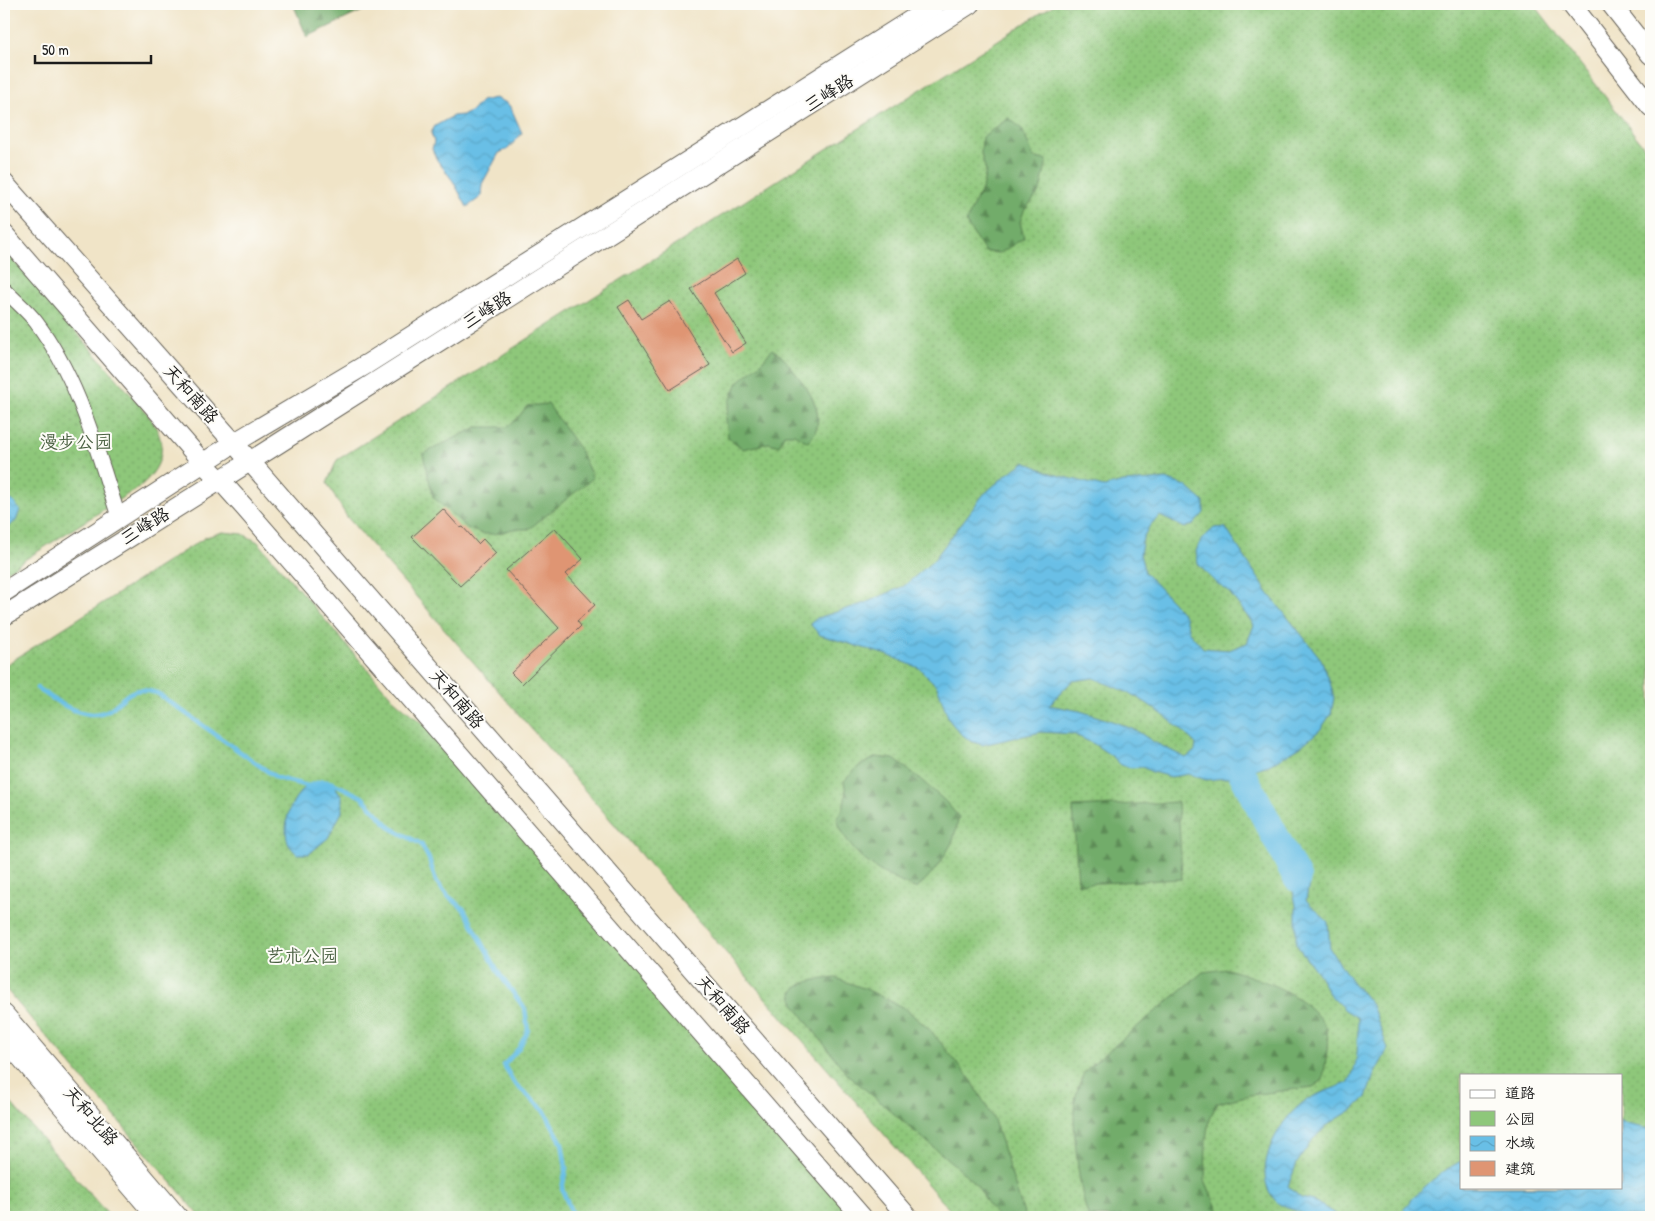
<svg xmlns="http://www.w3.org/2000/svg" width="1655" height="1221" font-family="'Patrick Hand','LXGW WenKai TC',sans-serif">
  <defs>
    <pattern id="green-dots" width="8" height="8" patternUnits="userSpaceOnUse" patternTransform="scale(1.25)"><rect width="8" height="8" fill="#8ec77a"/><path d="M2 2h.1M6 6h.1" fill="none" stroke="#7aaa69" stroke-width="1.8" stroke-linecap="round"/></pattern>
    <pattern id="forest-firs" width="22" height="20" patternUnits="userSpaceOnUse" patternTransform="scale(1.25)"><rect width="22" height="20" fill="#72ac6a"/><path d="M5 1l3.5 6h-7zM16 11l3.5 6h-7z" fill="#5d8b56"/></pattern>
    <pattern id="water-waves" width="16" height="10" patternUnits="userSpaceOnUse" patternTransform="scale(1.25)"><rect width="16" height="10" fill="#69bfe6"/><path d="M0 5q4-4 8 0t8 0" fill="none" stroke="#5aa4c5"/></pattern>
  </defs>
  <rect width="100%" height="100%" fill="#fdfcf7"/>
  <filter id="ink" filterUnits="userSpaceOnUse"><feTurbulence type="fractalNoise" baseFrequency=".02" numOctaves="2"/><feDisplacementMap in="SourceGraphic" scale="10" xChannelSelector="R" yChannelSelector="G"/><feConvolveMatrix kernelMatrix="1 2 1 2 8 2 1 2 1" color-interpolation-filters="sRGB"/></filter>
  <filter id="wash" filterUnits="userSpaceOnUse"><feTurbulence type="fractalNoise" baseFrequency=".0096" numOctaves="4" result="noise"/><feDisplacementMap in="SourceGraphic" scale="20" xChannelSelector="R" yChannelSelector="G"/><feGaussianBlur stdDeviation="1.12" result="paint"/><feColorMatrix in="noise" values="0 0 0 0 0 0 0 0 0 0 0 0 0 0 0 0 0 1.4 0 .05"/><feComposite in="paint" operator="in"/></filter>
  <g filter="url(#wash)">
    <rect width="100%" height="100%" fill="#f0e4c7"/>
    <g fill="url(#green-dots)" stroke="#55724b" fill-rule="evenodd">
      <path d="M1055,4h479l117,152v1061h-695l-609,-700 -20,-34 10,-23zM1461,1075h160v112h-160z"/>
      <path d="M4,249l142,163c22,28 21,52 -7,75l-135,86z"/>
      <path d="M223,532l20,2 15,8 135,157 43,36 420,482h-655l-197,-230v-321l202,-129z"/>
      <path d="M4,1095l106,122h-106z"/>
    </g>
    <g fill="url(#forest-firs)" stroke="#476443">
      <path d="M293,4h84l-70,33z"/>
      <path d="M1009,118l13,11 12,29 13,2 -7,31 -16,20 -4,11 4,16 -24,15 -15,-1 -19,-29 7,-17 9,-17 4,-18 -5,-17 1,-17z"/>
      <path d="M772,349c12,7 16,15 25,26 15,19 32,45 11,67l-14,-8h-10l-5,12 -10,-3 -26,6 -15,-12 -2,-19 4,-17 8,-19 23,-19z"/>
      <path d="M548,404l30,43 15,31 -64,51h-16l-18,5h-13l-15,-6 -34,-31 -10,-43 54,-27h30l10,-8 10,-13z"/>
      <path d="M876,757l18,2 26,20 25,22 14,16 -6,24 -14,24 -22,24c-35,-14 -67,-31 -80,-70 9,-13 10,-23 7,-38l14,-14z"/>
      <path d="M1178,802l4,77 -104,5 -5,-77z"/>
      <path d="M1227,969c33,10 72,22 94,51 2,3 6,6 6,10 2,15 -2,35 -4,50l-10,7 -63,8 -32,8 -9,16 -3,20 -1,41 13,30 2,7h-131c-9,-17 -18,-96 -14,-116 1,-7 6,-24 10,-29 3,-4 8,-8 11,-11l107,-89z"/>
      <path d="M835,978l31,11 40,20 25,22 41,50 22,39 31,97h-27l-8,-10 -12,-20 -14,-14 -117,-99 -40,-52 -13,-18 -2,-11c10,-14 26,-13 43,-15z"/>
    </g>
    <g fill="url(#water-waves)" stroke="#426e81" fill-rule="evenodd">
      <path d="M495,98l12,5 4,5 11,25 -14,16 -9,4 -17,31 -1,13 -14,10 -14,-26 -16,-21 -5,-11 2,-7 -3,-9 4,-7 18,-10 10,-1 9,-4 9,-10z"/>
      <path d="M1025,462l28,12 51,13 19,-5 43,-3 20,7 18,16v11l-10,11 -9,4 -25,-12 -10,9 -7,13 -3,16 5,19 28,29 12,15 4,15 14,16 26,2 18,-7 7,-18 -26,-34 -13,-9 -17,-18 -2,-13 5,-11 13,-12 11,-1 43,66 53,66 9,23 4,16 -3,16 -11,16 -19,16 -32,19 -43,13 -20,2 -17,-6 -18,3 -19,-5 -10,-5 -11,1 -10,-3 -8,-8 -19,-13 -21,-10 -32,-2 -59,13 -11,-4 -11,-8 -11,-13 -12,-34 -18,-18 -32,-13 -67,-20 -10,-11 7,-6 48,-15 39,-17 29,-25 50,-66 24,-21zM1094,678c15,7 32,13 46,21 21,13 39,28 56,45l-1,7 -9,7 -34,-17 -15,-10 -22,-9 -35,-11 -31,-6 23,-24z"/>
      <path d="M4,498l9,3 7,9 -4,11 -12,9z"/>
      <path d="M322,781l11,2 9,14v15l-14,26 -19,16h-12c-3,-3 -6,-6 -8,-9 -8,-19 1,-47 18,-59 4,-2 10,-3 15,-5z"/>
      <path d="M1302,875l7,9 -3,16 22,22 2,27 23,34 10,11 9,11 16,44 -14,26 -8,22 -11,11 -26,16 -16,15 -16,24 -9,23 13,12 13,3 26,16c-9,0 -22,2 -31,0 -3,-1 -6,-4 -10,-5 -7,-3 -15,-4 -21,-9 -31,-28 0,-83 27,-102 13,-8 29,-13 43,-18 12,-20 9,-42 10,-65l-13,-8 -16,-16 -10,-19 -23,-31v-39l-5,-23z"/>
      <path d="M1621,1120l5,4 24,5 1,3v49l-7,15v21h-233l-8,-8c17,-19 35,-36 58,-48v26h160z"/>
    </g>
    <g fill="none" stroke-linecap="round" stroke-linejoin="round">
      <path stroke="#69bfe6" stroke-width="4.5" d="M37,688c19,13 47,35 72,22 10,-6 19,-21 33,-20 4,0 10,2 15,3l120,85 31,8 14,-5 11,2 29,14 29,31 30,16 8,15 7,22 12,15 16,13 36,66 25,34 3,21 -9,18 -15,17 10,18 30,27 18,33 4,25 -4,21 9,22 6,6"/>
      <path stroke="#69bfe6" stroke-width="28" d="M1242,773l55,105"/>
    </g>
    <g id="blocks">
      <g fill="#df9573">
        <path d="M737,259l8,14 -31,20 32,50 -14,9 -41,-63z"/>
        <path d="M629,300l12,19 29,-18 40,64 -40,25 -52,-83z"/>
        <path d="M443,509l17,19 3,-1 15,17 5,-5 13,14 -36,33 -48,-49z"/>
        <path d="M555,528l28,31 -17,15 29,31 -18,16 4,5 -59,58 -11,-11 48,-45 -53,-58z"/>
      </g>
    </g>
  </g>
  <g filter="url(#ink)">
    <use href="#blocks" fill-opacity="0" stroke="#666258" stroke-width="1"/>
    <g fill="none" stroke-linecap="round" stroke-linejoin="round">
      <g stroke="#666258" stroke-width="16">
        <path id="street" d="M4,289c10,11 23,21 32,33 43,57 61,129 83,196"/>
      </g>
      <g stroke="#666258" stroke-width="21">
        <g id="secondary">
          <path d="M1571,4l80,103"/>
          <path d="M1611,4l40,51"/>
          <path d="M4,183l230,260 674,774"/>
          <path d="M4,234l199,229 17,17 25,28 617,709"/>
          <path d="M4,592l230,-149 133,-79 569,-360"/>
          <path d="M4,616l272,-171 694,-441"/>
          <path d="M4,1014l174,203"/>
          <path d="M4,1038l153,179"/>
        </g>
      </g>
      <use href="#street" stroke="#fff" stroke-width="14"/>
      <use href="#secondary" stroke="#fff" stroke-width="19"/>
    </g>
  </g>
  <g text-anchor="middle" stroke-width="4" stroke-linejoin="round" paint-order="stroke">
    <g font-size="18" fill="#1c1c1c" stroke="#fdfcf7">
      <text transform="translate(829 93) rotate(-32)" y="6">三峰路</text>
      <text transform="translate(487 310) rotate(-32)" y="6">三峰路</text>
      <text transform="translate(191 394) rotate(48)" y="6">天和南路</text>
      <text transform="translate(145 526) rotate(-32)" y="6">三峰路</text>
      <text transform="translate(457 699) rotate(49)" y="6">天和南路</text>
      <text transform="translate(723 1005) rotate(49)" y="6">天和南路</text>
      <text transform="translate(91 1116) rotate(49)" y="6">天和北路</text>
    </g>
    <g font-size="18" fill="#4a6042" stroke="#fdfcf7">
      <text x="76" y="448">漫步公园</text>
      <text x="302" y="962">艺术公园</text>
    </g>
  </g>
  <rect width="1655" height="1221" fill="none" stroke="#fdfcf7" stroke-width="20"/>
  <rect x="1460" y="1074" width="162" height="115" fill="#fdfcf7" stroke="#a3a29f"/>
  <rect x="1470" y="1090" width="25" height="8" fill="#ffffff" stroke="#a3a29f"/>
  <text x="1505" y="1098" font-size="15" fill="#1c1c1c">道路</text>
  <rect x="1470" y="1111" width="25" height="15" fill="#8ec77a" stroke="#a3a29f"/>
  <text x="1505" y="1124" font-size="15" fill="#1c1c1c">公园</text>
  <rect x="1470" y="1136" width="25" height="15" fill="url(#water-waves)" stroke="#a3a29f"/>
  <text x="1505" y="1148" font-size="15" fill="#1c1c1c">水域</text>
  <rect x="1470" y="1161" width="25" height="15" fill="#df9573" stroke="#a3a29f"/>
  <text x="1505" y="1174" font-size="15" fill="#1c1c1c">建筑</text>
  <path d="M35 55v8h116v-8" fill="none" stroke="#1c1c1c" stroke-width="2.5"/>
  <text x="42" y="55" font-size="15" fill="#1c1c1c" stroke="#fdfcf7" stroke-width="4" paint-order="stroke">50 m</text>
</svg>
